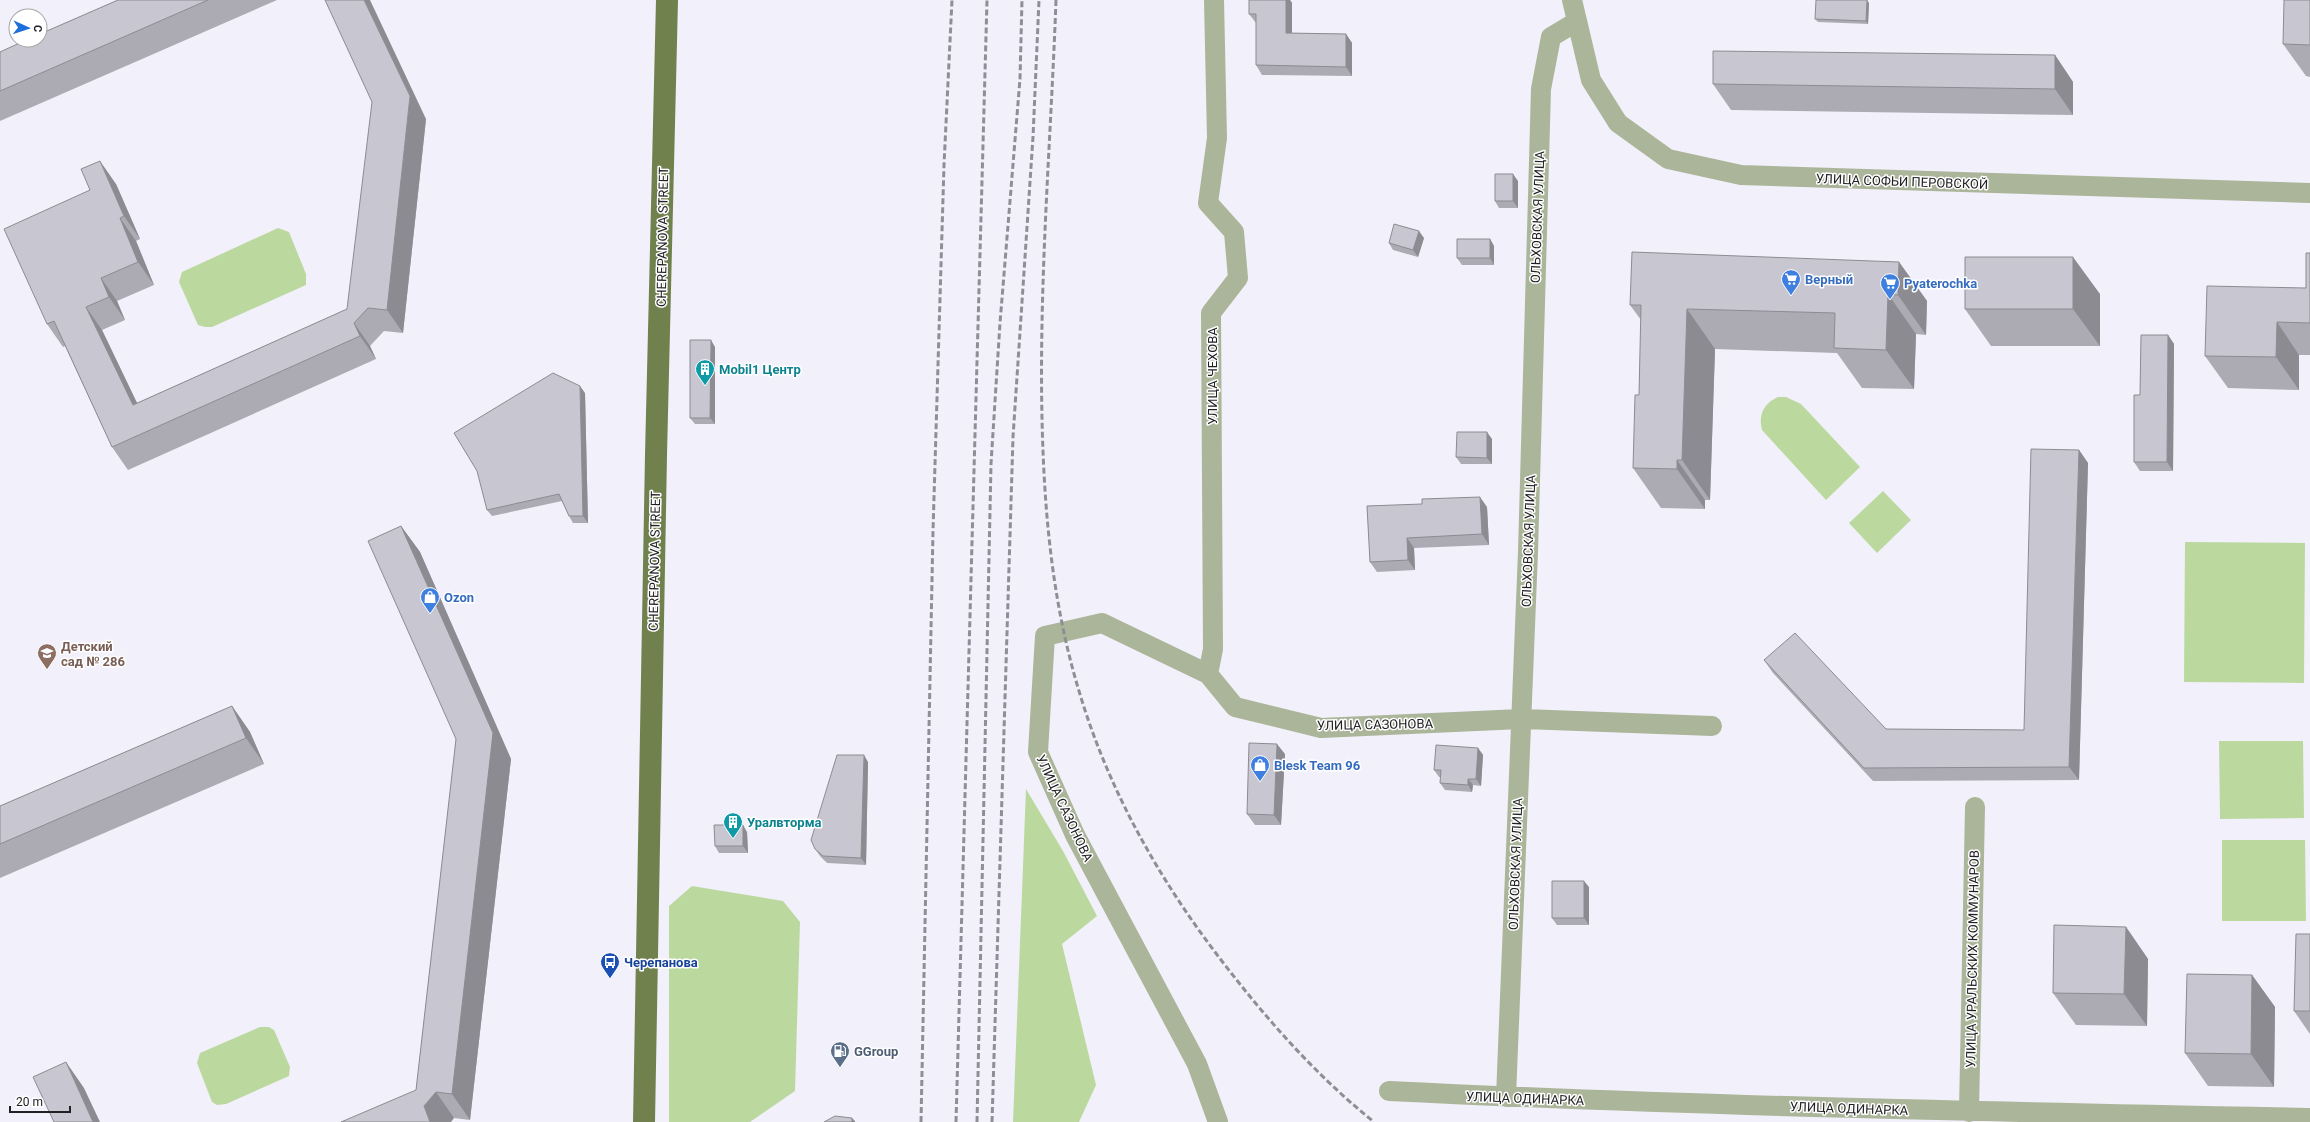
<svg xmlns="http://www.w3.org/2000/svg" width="2310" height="1122" font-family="Roboto,sans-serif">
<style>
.green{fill:#bbd99f}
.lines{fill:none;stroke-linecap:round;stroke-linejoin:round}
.minor{stroke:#abb599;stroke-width:20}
.major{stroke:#70814e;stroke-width:22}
.rail{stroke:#908e95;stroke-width:3;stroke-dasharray:6 3;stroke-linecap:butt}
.wall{fill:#acabb4}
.shaded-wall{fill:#8c8b92}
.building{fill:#c8c7d1;stroke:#8c8b92}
.labels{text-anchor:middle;stroke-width:3;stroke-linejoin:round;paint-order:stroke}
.street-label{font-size:13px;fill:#212024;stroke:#fff}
.shop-label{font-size:13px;font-weight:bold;fill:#366cbe;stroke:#fff;text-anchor:start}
.culture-label{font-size:13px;font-weight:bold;fill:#0d838f;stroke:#fff;text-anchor:start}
.education-label{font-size:13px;font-weight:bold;fill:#785e54;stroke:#fff;text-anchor:start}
.transit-label{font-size:13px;font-weight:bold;fill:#164399;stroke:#fff;text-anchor:start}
.service-label{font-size:13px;font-weight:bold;fill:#4e5e75;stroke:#fff;text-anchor:start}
</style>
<rect width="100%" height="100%" fill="#f2f0fa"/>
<path class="green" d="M 278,228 L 289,232 L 306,274 L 306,285 L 212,327 L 205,327 L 198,325 L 179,282 L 182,272 Z
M 1778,397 L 1786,397 L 1801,404 L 1860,467 L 1826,500 L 1762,430 C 1758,415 1764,403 1778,397 Z
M 1883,491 L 1911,520 L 1877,553 L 1849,523 Z
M 2185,542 L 2305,543 L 2304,683 L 2184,682 Z
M 2219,741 L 2303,741 L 2304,818 L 2220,819 Z
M 1026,789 L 1063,851 L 1097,916 L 1062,944 L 1096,1085 L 1079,1122 L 1013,1122 Z
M 2222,840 L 2305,840 L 2306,921 L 2222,921 Z
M 692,886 L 783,901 L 800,922 L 795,1091 L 750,1122 L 669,1122 L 669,906 Z
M 260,1027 L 269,1027 L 274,1030 L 290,1067 L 289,1076 L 226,1104 L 217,1105 L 212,1102 L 197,1063 L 200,1053 Z"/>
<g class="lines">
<path class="minor" d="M 1572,0 L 1591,80 L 1618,123 L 1668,159 L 1741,175 L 2310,193
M 1208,674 L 1213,649 L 1211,313 L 1238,278 L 1234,232 L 1208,203 L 1217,138 L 1214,0
M 1389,1091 C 1695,1106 2003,1112 2310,1118
M 1506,1097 L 1528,552 L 1541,89 L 1551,37 L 1576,22
M 1969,1112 L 1975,807
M 1218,1122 L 1197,1064 L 1075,835 L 1038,752 L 1045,636 L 1102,623 L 1208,674 L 1235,707 L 1321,728 L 1521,719 L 1712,726"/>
<path class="major" d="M 644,1122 L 656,455 L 667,0"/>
<path class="rail" d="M 1056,0 C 1051,139 1039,278 1042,418 C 1044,511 1052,602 1079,691 C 1107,786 1156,874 1215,952 C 1262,1014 1313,1073 1374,1122
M 921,1122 L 933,531 L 944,165 L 952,0
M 956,1122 L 987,0
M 977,1122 L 991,464 L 1000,323 L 1020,79 L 1022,0
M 992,1122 L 1013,437 L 1033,137 L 1039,0"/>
</g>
<path class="wall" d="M 118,0 L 277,0 L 0,121 L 0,52 Z
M 1249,0 L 1290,0 L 1292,3 L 1292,33 L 1346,34 L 1352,43 L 1352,76 L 1262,75 L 1256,65 L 1256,23 L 1249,14 Z
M 2310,0 L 2310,77 L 2306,76 L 2283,44 Z
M 1869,3 L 1868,24 L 1818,22 L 1815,19 Z
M 2055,55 L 2073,82 L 2073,115 L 1731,110 L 1713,84 Z
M 426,119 L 403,333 L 384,331 L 370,346 L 376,359 L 128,470 L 112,447 L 65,346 L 63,347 L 47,324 L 116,184 L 140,239 L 136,241 L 154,285 L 117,301 L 125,320 L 102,330 L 137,403 L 347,309 Z
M 1518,181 L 1518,208 L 1499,208 L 1495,201 Z
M 1424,238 L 1418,257 L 1393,250 L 1389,243 Z
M 1490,239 L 1494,246 L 1494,265 L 1462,265 L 1457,258 Z
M 2310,253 L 2310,355 L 2299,355 L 2299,390 L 2228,388 L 2205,356 L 2306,288 Z
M 1899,262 L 1927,301 L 1926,335 L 1916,334 L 1914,389 L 1862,388 L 1837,353 L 1715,349 L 1710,500 L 1705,500 L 1705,509 L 1661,508 L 1633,468 L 1639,395 L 1641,320 L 1630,305 Z
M 2100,294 L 2100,346 L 1991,346 L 1965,309 Z
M 2168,335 L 2174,344 L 2173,471 L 2140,471 L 2134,462 Z
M 715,347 L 715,424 L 695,424 L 690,418 Z
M 585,393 L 588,523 L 573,523 L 569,516 L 562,501 L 492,516 L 487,510 Z
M 1492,439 L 1492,464 L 1461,464 L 1456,457 Z
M 2079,450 L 2088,463 L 2079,780 L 1873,781 L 1773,673 L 1764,660 L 1886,729 L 2024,730 Z
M 1367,506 L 1487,507 L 1489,545 L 1414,548 L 1415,570 L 1377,572 L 1370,562 Z
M 401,526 L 420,552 L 511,759 L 470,1120 L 454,1118 L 416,1090 L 456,739 Z
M 232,706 L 250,732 L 264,764 L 0,878 L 0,806 Z
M 1478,748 L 1483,755 L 1481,786 L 1473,785 L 1472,792 L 1445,790 L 1440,783 L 1441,777 L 1439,777 L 1434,770 Z
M 1285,754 L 1281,825 L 1255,825 L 1247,814 Z
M 868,762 L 866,865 L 827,863 L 820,856 L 815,849 Z
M 747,832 L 748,853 L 719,853 L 715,846 Z
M 1589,887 L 1589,925 L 1557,925 L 1552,918 Z
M 2126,927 L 2148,959 L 2147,1026 L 2076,1025 L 2053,993 Z
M 2310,934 L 2310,1034 L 2294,1011 Z
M 2252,975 L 2275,1007 L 2274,1087 L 2208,1086 L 2185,1053 Z"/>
<path class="shaded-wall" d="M 364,0 L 370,0 L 426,119 L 403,333 L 387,310 L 410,96 Z
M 1286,0 L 1290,0 L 1292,3 L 1292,43 L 1286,33 Z
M 1867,0 L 1869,3 L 1868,24 L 1866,21 Z
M 1346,34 L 1352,43 L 1352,76 L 1346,67 Z
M 2055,55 L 2073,82 L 2073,115 L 2055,89 Z
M 100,161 L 116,184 L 140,239 L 124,216 Z
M 1513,174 L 1518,181 L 1518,208 L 1513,201 Z
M 120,218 L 136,241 L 154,285 L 138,262 Z
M 1419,231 L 1424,238 L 1418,257 L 1413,250 Z
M 1490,239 L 1494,246 L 1494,265 L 1490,258 Z
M 2073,257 L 2100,294 L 2100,346 L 2073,309 Z
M 1899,262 L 1927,301 L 1926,335 L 1898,295 Z
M 101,278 L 117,301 L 125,320 L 109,297 Z
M 1888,294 L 1916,334 L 1914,389 L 1886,350 Z
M 86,307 L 102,330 L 149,428 L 133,405 Z
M 1687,309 L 1715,349 L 1710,500 L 1682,460 Z
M 2277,322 L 2299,355 L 2299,390 L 2276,357 Z
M 354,323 L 370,346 L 376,359 L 360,336 Z
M 2168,335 L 2174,344 L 2173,471 L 2167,462 Z
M 711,340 L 715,347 L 715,424 L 710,418 Z
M 580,386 L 585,393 L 588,523 L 583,516 Z
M 1487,432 L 1492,439 L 1492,464 L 1487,458 Z
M 2079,450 L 2088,463 L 2079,780 L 2069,767 Z
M 1677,460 L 1705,500 L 1705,509 L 1677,469 Z
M 1480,497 L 1487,507 L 1489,545 L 1482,534 Z
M 401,526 L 420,552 L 511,759 L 470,1120 L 452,1094 L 493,733 Z
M 1407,538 L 1414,548 L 1415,570 L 1408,560 Z
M 232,706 L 250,732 L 264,764 L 246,738 Z
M 1277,744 L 1285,754 L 1281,825 L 1274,815 Z
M 1478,748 L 1483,755 L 1481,786 L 1476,779 Z
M 864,755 L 868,762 L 866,865 L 861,858 Z
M 1468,779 L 1473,785 L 1472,792 L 1468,785 Z
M 743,825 L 747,832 L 748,853 L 743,846 Z
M 1584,881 L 1589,887 L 1589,925 L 1584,918 Z
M 2126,927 L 2148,959 L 2147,1026 L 2124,994 Z
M 2252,975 L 2275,1007 L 2274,1087 L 2251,1054 Z
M 66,1062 L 84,1088 L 100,1122 L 93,1122 Z
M 436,1092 L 454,1118 L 451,1122 L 430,1122 L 424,1106 Z
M 852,1118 L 855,1121 L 855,1122 L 852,1122 Z"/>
<path class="building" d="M 118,0 L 208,0 L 0,91 L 0,52 L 26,40 L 40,40 L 40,34 Z
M 325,0 L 364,0 L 410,96 L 387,310 L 368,308 L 354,323 L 360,336 L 112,447 L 54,321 L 47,324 L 4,229 L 90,190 L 81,169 L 100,161 L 124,216 L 120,218 L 138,262 L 101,278 L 109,297 L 86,307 L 133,405 L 347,309 L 372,102 Z
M 1249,0 L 1286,0 L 1286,33 L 1346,34 L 1346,67 L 1256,65 L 1256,14 L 1249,14 Z
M 1816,0 L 1867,0 L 1866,21 L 1815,19 Z
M 2284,0 L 2310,0 L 2310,45 L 2283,44 Z
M 1713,51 L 2055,55 L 2055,89 L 1713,84 Z
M 1495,174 L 1513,174 L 1513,201 L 1495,201 Z
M 1394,224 L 1419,231 L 1413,250 L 1389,243 Z
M 1457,239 L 1490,239 L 1490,258 L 1457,258 Z
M 1632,252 L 1899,262 L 1898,295 L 1888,294 L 1886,350 L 1834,348 L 1835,313 L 1687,309 L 1682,460 L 1677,460 L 1677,469 L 1633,468 L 1635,395 L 1639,395 L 1641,305 L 1630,305 Z
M 2306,253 L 2310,253 L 2310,323 L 2277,322 L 2276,357 L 2205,356 L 2207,286 L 2306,288 Z
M 1965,257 L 2073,257 L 2073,309 L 1965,309 Z
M 2141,335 L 2168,335 L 2167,462 L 2134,462 L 2134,395 L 2140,395 Z
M 690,340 L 711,340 L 710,418 L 690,418 Z
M 553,373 L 580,386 L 583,516 L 569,516 L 559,494 L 487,510 L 477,471 L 454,433 Z
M 1457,432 L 1487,432 L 1487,458 L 1456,457 Z
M 2031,449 L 2079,450 L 2069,767 L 1864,768 L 1764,660 L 1795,633 L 1886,729 L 2024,730 Z
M 1480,497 L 1482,534 L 1407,538 L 1408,560 L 1370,562 L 1367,506 L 1422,504 L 1422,499 Z
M 401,526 L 493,733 L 452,1094 L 436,1092 L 424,1106 L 430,1122 L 341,1122 L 416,1090 L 456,739 L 368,541 Z
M 232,706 L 246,738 L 0,844 L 0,806 Z
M 1249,743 L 1277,744 L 1274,815 L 1247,814 Z
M 1436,745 L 1478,748 L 1476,779 L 1468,779 L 1468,785 L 1440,783 L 1441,770 L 1434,770 Z
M 837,755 L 864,755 L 861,858 L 823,856 L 815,849 L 811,840 Z
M 714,825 L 743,825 L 743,846 L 715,846 Z
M 1552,881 L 1584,881 L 1584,918 L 1552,918 Z
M 2054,925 L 2126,927 L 2124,994 L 2053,993 Z
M 2296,934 L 2310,934 L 2310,1011 L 2294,1011 Z
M 2187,974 L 2252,975 L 2251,1054 L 2185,1053 Z
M 66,1062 L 93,1122 L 54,1122 L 33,1077 Z
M 835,1116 L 852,1118 L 852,1122 L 824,1122 Z"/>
<defs>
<symbol id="supermarket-pin" viewBox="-11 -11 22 30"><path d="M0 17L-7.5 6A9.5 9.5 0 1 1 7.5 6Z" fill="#3f7fe0" stroke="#fff"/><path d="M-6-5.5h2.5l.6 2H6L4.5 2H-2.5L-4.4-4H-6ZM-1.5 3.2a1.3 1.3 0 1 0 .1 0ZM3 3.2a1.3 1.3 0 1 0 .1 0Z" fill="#fff"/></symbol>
<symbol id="building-pin" viewBox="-11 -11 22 30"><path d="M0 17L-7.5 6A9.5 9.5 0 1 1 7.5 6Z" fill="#0f9aa8" stroke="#fff"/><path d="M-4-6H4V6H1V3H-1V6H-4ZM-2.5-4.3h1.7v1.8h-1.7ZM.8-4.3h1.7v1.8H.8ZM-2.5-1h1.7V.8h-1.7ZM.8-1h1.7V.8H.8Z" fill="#fff"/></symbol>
<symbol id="shop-pin" viewBox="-11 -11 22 30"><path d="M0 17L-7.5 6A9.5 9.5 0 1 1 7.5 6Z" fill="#3f7fe0" stroke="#fff"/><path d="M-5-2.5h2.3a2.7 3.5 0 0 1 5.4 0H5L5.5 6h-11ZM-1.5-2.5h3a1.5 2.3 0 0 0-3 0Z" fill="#fff"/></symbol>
<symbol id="school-pin" viewBox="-11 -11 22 30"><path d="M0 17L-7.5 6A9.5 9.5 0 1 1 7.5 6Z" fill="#8d6e63" stroke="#fff"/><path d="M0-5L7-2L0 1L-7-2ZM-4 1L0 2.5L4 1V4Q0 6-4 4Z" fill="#fff"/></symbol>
<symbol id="bus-pin" viewBox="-11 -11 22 30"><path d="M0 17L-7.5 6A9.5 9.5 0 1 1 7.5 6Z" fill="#1a4fb4" stroke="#fff"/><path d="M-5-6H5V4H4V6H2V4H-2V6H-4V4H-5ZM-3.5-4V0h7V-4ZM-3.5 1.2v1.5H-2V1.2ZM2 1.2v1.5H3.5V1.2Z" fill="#fff"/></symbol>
<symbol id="fuel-pin" viewBox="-11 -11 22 30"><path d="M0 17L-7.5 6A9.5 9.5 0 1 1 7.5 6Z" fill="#5c6f8a" stroke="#fff"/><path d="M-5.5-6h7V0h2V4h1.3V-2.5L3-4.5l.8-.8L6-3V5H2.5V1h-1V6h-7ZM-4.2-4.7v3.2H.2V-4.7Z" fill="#fff"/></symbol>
</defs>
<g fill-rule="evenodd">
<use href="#supermarket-pin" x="1780" y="268" width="22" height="30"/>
<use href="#supermarket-pin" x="1879" y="272" width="22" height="30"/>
<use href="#building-pin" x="694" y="358" width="22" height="30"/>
<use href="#shop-pin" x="419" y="586" width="22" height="30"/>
<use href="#school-pin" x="36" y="642" width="22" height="30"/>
<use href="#shop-pin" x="1249" y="754" width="22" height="30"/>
<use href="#building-pin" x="722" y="811" width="22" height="30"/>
<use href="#bus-pin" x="599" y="951" width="22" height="30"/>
<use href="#fuel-pin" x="829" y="1040" width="22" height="30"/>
</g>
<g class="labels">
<g class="street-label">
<text transform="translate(1902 181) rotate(2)" y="5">УЛИЦА СОФЬИ ПЕРОВСКОЙ</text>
<text transform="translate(1537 217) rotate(-88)" y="5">ОЛЬХОВСКАЯ УЛИЦА</text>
<text transform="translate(662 237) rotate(-89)" y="5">CHEREPANOVA STREET</text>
<text transform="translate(1212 376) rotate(-90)" y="5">УЛИЦА ЧЕХОВА</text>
<text transform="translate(1528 541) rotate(-88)" y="5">ОЛЬХОВСКАЯ УЛИЦА</text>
<text transform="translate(654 561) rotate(-89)" y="5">CHEREPANOVA STREET</text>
<text transform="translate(1375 724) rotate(-1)" y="5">УЛИЦА САЗОНОВА</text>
<text transform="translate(1065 808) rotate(65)" y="5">УЛИЦА САЗОНОВА</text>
<text transform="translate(1515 864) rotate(-88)" y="5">ОЛЬХОВСКАЯ УЛИЦА</text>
<text transform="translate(1972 959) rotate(-89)" y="5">УЛИЦА УРАЛЬСКИХ КОММУНАРОВ</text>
<text transform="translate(1525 1098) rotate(2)" y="5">УЛИЦА ОДИНАРКА</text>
<text transform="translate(1849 1108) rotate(2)" y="5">УЛИЦА ОДИНАРКА</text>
</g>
<g class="shop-label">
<text x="1805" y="284">Верный</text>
<text x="1904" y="288">Pyaterochka</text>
<text x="444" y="602">Ozon</text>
<text x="1274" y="770">Blesk Team 96</text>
</g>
<g class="culture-label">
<text x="719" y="374">Mobil1 Центр</text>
<text x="747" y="827">Уралвторма</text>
</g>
<g class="education-label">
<text x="61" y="651">Детский<tspan x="61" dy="15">сад № 286</tspan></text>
</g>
<g class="transit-label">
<text x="624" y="967">Черепанова</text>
</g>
<g class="service-label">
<text x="854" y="1056">GGroup</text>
</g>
</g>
<g transform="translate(28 28) rotate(93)"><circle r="19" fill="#ffffff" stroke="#a6a6a7"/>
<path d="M0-3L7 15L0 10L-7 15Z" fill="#1e6fd9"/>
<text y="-6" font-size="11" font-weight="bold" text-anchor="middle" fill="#212024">С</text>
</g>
<path d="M10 1106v6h60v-6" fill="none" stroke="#212024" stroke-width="2"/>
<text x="16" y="1106" font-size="12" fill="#212024" stroke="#ffffff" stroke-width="3" paint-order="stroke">20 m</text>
</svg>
